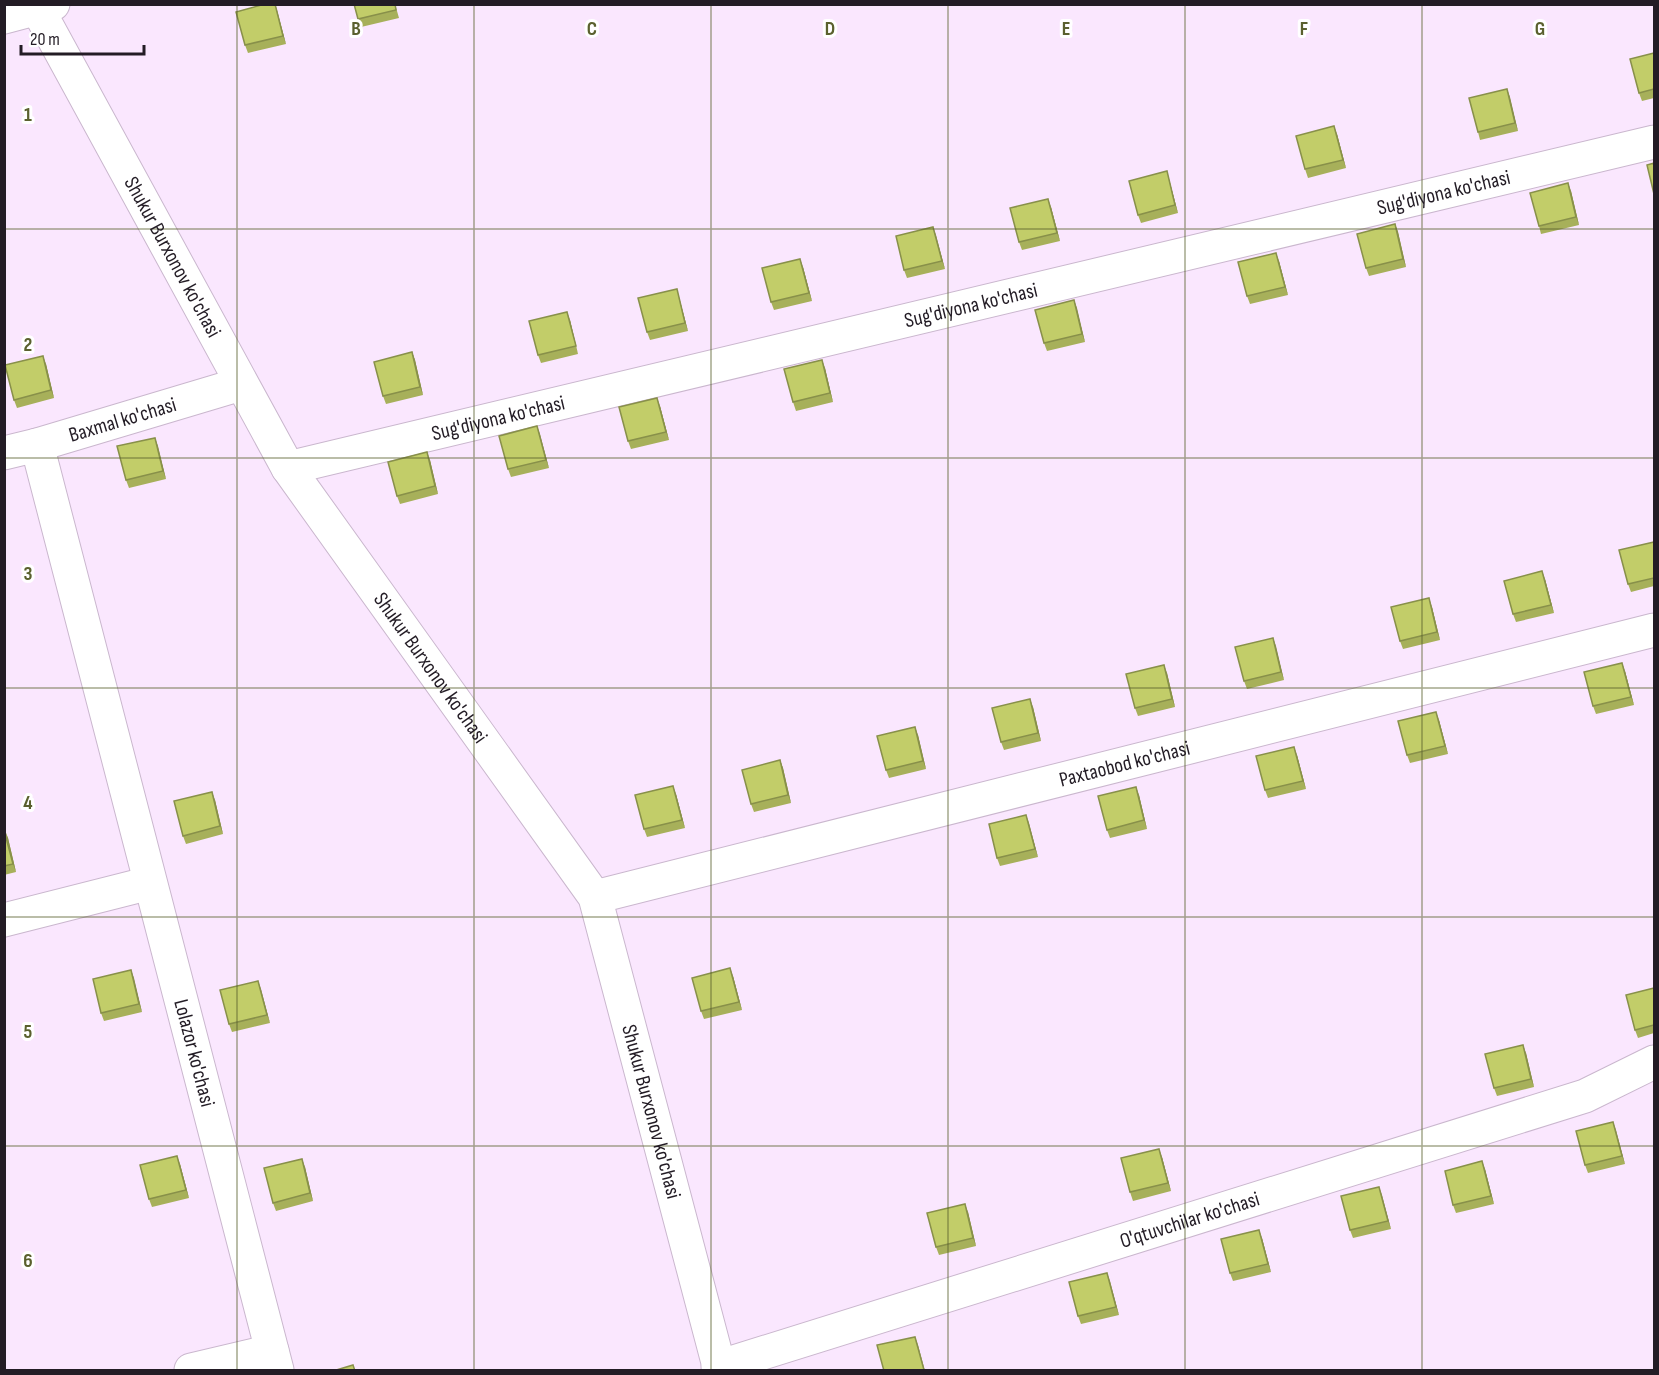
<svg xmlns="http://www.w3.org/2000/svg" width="1659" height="1375" font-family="'Sofia Sans Condensed',sans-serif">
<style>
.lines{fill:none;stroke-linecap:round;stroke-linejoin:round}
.minor-casing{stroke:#cab7ce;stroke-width:35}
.minor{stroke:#fff;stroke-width:33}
.wall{fill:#a7b05a}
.shaded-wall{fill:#88904a}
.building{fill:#c2cd69;stroke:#88904a;stroke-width:1.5}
.grid{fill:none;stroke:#5a602e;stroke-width:1.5;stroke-opacity:0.55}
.labels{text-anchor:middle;stroke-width:6;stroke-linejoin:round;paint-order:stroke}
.street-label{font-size:21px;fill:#231c25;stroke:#fff}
.grid-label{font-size:20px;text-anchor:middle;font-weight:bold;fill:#5a602e;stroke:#fff;stroke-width:6;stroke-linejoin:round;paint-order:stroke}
</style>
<rect width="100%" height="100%" fill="#fae7fe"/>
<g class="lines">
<defs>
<g id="minor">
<path id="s1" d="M 35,4 L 288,468 L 595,897 L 720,1370"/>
<path d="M 4,17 L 53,4"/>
<path id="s2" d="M 37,445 L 277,1370"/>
<path id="s3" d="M 4,453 L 37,445 L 241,384"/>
<path id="s4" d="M 288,468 L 1654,142"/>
<path id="s5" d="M 595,897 L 1654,630"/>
<path d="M 4,920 L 150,883"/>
<path id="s6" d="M 718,1367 L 1585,1096 L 1654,1062"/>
<path d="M 191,1370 L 272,1351"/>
</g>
</defs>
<use href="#minor" class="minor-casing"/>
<use href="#minor" class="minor"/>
</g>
<path class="wall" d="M 275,4 L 286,44 L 248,53 L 245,45 Z
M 395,4 L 399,18 L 361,27 L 358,19 Z
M 1654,53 L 1654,98 L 1642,101 L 1639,93 Z
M 1507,89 L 1518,131 L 1480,140 L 1478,132 Z
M 1337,134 L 1346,168 L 1308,178 L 1305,169 Z
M 1169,179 L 1178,213 L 1141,223 L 1138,215 Z
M 1571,191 L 1579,225 L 1541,234 L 1539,226 Z
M 1051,207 L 1060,241 L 1022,250 L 1019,242 Z
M 1395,224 L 1398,232 L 1406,267 L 1369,276 L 1366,268 Z
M 933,227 L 945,269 L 907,278 L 904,270 Z
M 1279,261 L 1288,295 L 1250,304 L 1247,296 Z
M 803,267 L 812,301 L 774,310 L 771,302 Z
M 679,297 L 688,331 L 650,340 L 647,332 Z
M 1074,300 L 1085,342 L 1047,351 L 1044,343 Z
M 570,320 L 578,354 L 541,363 L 538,355 Z
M 412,352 L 415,360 L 423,395 L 386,404 L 383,396 Z
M 46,364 L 54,398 L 17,408 L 14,400 Z
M 825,368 L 833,402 L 796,411 L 793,402 Z
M 660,406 L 669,440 L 631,449 L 628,441 Z
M 537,426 L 549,468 L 511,477 L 508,469 Z
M 155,438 L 166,479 L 129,488 L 126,480 Z
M 430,460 L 438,494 L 400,504 L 397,496 Z
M 1654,542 L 1654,586 L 1631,592 L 1628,584 Z
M 1545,579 L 1554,613 L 1516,622 L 1513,614 Z
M 1432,607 L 1440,640 L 1403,649 L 1400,641 Z
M 1273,638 L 1284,680 L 1247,689 L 1244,681 Z
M 1625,671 L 1634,705 L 1596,714 L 1593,706 Z
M 1167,673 L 1175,707 L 1138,716 L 1135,708 Z
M 1033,707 L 1041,741 L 1004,750 L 1001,742 Z
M 1439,720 L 1448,754 L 1410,763 L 1407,755 Z
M 918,735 L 926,769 L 889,778 L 886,770 Z
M 1297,755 L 1306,789 L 1268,798 L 1265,790 Z
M 780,760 L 783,768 L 791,803 L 754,812 L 751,804 Z
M 676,794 L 685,828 L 647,837 L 644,829 Z
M 1139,795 L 1147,829 L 1110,838 L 1107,830 Z
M 215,800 L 223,834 L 186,844 L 183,836 Z
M 1026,815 L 1038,857 L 1000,866 L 997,858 Z
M 4,830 L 8,838 L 16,872 L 4,875 Z
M 131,970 L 142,1012 L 104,1021 L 101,1013 Z
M 733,976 L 742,1010 L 704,1019 L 701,1011 Z
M 258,981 L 270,1023 L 232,1032 L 229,1024 Z
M 1654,988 L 1654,1033 L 1638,1038 L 1635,1030 Z
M 1526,1053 L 1534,1087 L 1497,1096 L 1494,1088 Z
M 1613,1122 L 1625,1164 L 1588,1173 L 1585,1165 Z
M 1162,1157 L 1171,1191 L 1133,1201 L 1130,1192 Z
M 180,1164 L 189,1198 L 152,1207 L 149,1199 Z
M 305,1167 L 313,1201 L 276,1211 L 273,1203 Z
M 1485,1169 L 1494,1204 L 1456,1213 L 1453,1205 Z
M 1379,1187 L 1391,1229 L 1353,1238 L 1350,1230 Z
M 968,1212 L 976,1246 L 939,1255 L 936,1247 Z
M 1262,1238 L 1271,1272 L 1233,1281 L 1230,1273 Z
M 1107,1273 L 1119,1315 L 1081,1324 L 1078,1316 Z"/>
<path class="shaded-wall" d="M 275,4 L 277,10 L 286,44 L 283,36 Z
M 1507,89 L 1510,97 L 1518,131 L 1515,123 Z
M 1334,126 L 1337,134 L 1346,168 L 1343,160 Z
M 1167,171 L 1169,179 L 1178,213 L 1175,205 Z
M 1568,183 L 1571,191 L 1579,225 L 1576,217 Z
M 1048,199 L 1051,207 L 1060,241 L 1057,233 Z
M 1395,224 L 1398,232 L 1406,267 L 1403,259 Z
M 933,227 L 936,235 L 945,269 L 942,261 Z
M 1276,253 L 1279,261 L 1288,295 L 1285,287 Z
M 800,259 L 803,267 L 812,301 L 809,293 Z
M 677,289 L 679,297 L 688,331 L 685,323 Z
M 1074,300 L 1077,308 L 1085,342 L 1082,334 Z
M 567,312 L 570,320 L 578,354 L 576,346 Z
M 412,352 L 415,360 L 423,395 L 420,387 Z
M 43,356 L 46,364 L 54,398 L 51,390 Z
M 822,360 L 825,368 L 833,402 L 830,393 Z
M 657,398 L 660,406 L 669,440 L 666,432 Z
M 537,426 L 540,434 L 549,468 L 546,460 Z
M 155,438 L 158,446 L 166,479 L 163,471 Z
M 427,452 L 430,460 L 438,494 L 435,486 Z
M 1542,571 L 1545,579 L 1554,613 L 1551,605 Z
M 1429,598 L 1432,607 L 1440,640 L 1437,632 Z
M 1273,638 L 1276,646 L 1284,680 L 1281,672 Z
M 1622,663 L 1625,671 L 1634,705 L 1631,697 Z
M 1164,665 L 1167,673 L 1175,707 L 1172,699 Z
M 1030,699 L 1033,707 L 1041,741 L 1038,733 Z
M 1436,712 L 1439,720 L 1448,754 L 1445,746 Z
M 915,727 L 918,735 L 926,769 L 923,761 Z
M 1294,747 L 1297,755 L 1306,789 L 1303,781 Z
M 780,760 L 783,768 L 791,803 L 788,795 Z
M 673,786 L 676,794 L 685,828 L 682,820 Z
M 1136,787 L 1139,795 L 1147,829 L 1144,820 Z
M 212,792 L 215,800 L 223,834 L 220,826 Z
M 1026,815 L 1029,823 L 1038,857 L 1035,849 Z
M 5,830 L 8,838 L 16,872 L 13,864 Z
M 730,968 L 733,976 L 742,1010 L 739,1002 Z
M 131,970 L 134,978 L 142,1012 L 139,1004 Z
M 258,981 L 261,989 L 270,1023 L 267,1015 Z
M 1523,1045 L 1526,1053 L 1534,1087 L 1531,1079 Z
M 1613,1122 L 1616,1130 L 1625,1164 L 1622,1156 Z
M 1159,1149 L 1162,1157 L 1171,1191 L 1168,1183 Z
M 177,1156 L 180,1164 L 189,1198 L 186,1190 Z
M 302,1159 L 305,1167 L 313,1201 L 310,1193 Z
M 1482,1161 L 1485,1169 L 1494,1204 L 1491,1196 Z
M 1379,1187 L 1382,1195 L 1391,1229 L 1388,1221 Z
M 965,1204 L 968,1212 L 976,1246 L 973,1238 Z
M 1259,1230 L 1262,1238 L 1271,1272 L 1268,1264 Z
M 1107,1273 L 1110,1281 L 1119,1315 L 1116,1307 Z
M 915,1337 L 918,1345 L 925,1371 L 924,1370 Z"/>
<path class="building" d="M 265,4 L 275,4 L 283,36 L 245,45 L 236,12 Z
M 354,4 L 395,4 L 396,10 L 358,19 Z
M 1654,53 L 1654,89 L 1639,93 L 1630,59 Z
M 1507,89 L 1515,123 L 1478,132 L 1469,98 Z
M 1334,126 L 1343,160 L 1305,169 L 1296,136 Z
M 1654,163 L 1654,194 L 1647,165 Z
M 1167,171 L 1175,205 L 1138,215 L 1129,181 Z
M 1568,183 L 1576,217 L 1539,226 L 1530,193 Z
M 1048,199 L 1057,233 L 1019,242 L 1010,208 Z
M 1395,224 L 1403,259 L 1366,268 L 1357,234 Z
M 933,227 L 942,261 L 904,270 L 896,236 Z
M 1276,253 L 1285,287 L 1247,296 L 1238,262 Z
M 800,259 L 809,293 L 771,302 L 762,268 Z
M 677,289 L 685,323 L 647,332 L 638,298 Z
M 1074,300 L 1082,334 L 1044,343 L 1035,310 Z
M 567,312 L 576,346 L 538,355 L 529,321 Z
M 412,352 L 420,387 L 383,396 L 374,362 Z
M 43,356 L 51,390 L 14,400 L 5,365 Z
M 822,360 L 830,393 L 793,402 L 784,369 Z
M 657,398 L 666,432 L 628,441 L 619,407 Z
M 537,426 L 546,460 L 508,469 L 499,436 Z
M 155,438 L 163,471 L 126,480 L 117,446 Z
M 427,452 L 435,486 L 397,496 L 388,462 Z
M 1654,542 L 1654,578 L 1628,584 L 1619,550 Z
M 1542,571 L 1551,605 L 1513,614 L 1504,581 Z
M 1429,598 L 1437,632 L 1400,641 L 1391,607 Z
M 1273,638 L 1281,672 L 1244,681 L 1235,647 Z
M 1622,663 L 1631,697 L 1593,706 L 1584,672 Z
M 1164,665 L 1172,699 L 1135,708 L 1126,674 Z
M 1030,699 L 1038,733 L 1001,742 L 992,708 Z
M 1436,712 L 1445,746 L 1407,755 L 1398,721 Z
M 915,727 L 923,761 L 886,770 L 877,736 Z
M 1294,747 L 1303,781 L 1265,790 L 1256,756 Z
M 780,760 L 788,795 L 751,804 L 742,770 Z
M 673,786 L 682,820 L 644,829 L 635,795 Z
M 1136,787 L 1144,820 L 1107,830 L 1098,796 Z
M 212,792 L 220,826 L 183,836 L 174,801 Z
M 1026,815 L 1035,849 L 997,858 L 989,824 Z
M 4,830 L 13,864 L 4,866 Z
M 730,968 L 739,1002 L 701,1011 L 692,978 Z
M 131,970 L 139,1004 L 101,1013 L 93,979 Z
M 258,981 L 267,1015 L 229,1024 L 220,990 Z
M 1654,988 L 1654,1025 L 1635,1030 L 1626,995 Z
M 1523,1045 L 1531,1079 L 1494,1088 L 1485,1054 Z
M 1613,1122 L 1622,1156 L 1585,1165 L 1576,1131 Z
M 1159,1149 L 1168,1183 L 1130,1192 L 1121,1158 Z
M 177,1156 L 186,1190 L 149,1199 L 140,1165 Z
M 302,1159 L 310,1193 L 273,1203 L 264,1168 Z
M 1482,1161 L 1491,1196 L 1453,1205 L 1445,1171 Z
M 1379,1187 L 1388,1221 L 1350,1230 L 1341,1196 Z
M 965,1204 L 973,1238 L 936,1247 L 927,1213 Z
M 1259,1230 L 1268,1264 L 1230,1273 L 1221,1239 Z
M 1107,1273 L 1116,1307 L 1078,1316 L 1069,1282 Z
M 915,1337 L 924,1370 L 884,1371 L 877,1345 Z
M 353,1365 L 355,1371 L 333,1371 Z"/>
<path class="grid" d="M 237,4 L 237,1370M 474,4 L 474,1370M 711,4 L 711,1370M 948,4 L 948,1370M 1185,4 L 1185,1370M 1422,4 L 1422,1370M 4,229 L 1654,229M 4,458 L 1654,458M 4,688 L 1654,688M 4,917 L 1654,917M 4,1146 L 1654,1146"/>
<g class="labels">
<g class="street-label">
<text dy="7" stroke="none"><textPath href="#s4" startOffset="1188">Sug'diyona ko'chasi</textPath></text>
<text dy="7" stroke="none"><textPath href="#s1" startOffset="288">Shukur Burxonov ko'chasi</textPath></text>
<text dy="7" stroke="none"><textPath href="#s4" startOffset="702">Sug'diyona ko'chasi</textPath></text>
<text dy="7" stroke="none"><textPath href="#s4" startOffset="216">Sug'diyona ko'chasi</textPath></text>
<text dy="7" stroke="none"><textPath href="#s3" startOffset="123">Baxmal ko'chasi</textPath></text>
<text dy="7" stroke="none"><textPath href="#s1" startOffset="774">Shukur Burxonov ko'chasi</textPath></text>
<text dy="7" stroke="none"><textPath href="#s5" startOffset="546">Paxtaobod ko'chasi</textPath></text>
<text dy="7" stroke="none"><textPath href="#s2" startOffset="628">Lolazor ko'chasi</textPath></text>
<text dy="7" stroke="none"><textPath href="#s1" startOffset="1278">Shukur Burxonov ko'chasi</textPath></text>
<text dy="7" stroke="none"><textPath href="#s6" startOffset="494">O'qtuvchilar ko'chasi</textPath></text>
</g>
</g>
<g class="grid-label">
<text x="356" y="35">B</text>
<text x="592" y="35">C</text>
<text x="830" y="35">D</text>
<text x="1066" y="35">E</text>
<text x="1304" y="35">F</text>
<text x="1540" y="35">G</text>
<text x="28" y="121">1</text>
<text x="28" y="351">2</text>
<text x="28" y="580">3</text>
<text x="28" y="809">4</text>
<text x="28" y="1038">5</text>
<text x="28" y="1267">6</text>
</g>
<rect width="1659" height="1375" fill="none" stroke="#231c25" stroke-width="12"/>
<path d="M21 45v9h123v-9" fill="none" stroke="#231c25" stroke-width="3"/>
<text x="30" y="45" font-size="18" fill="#231c25" stroke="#ffffff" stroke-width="4.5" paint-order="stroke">20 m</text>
</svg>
